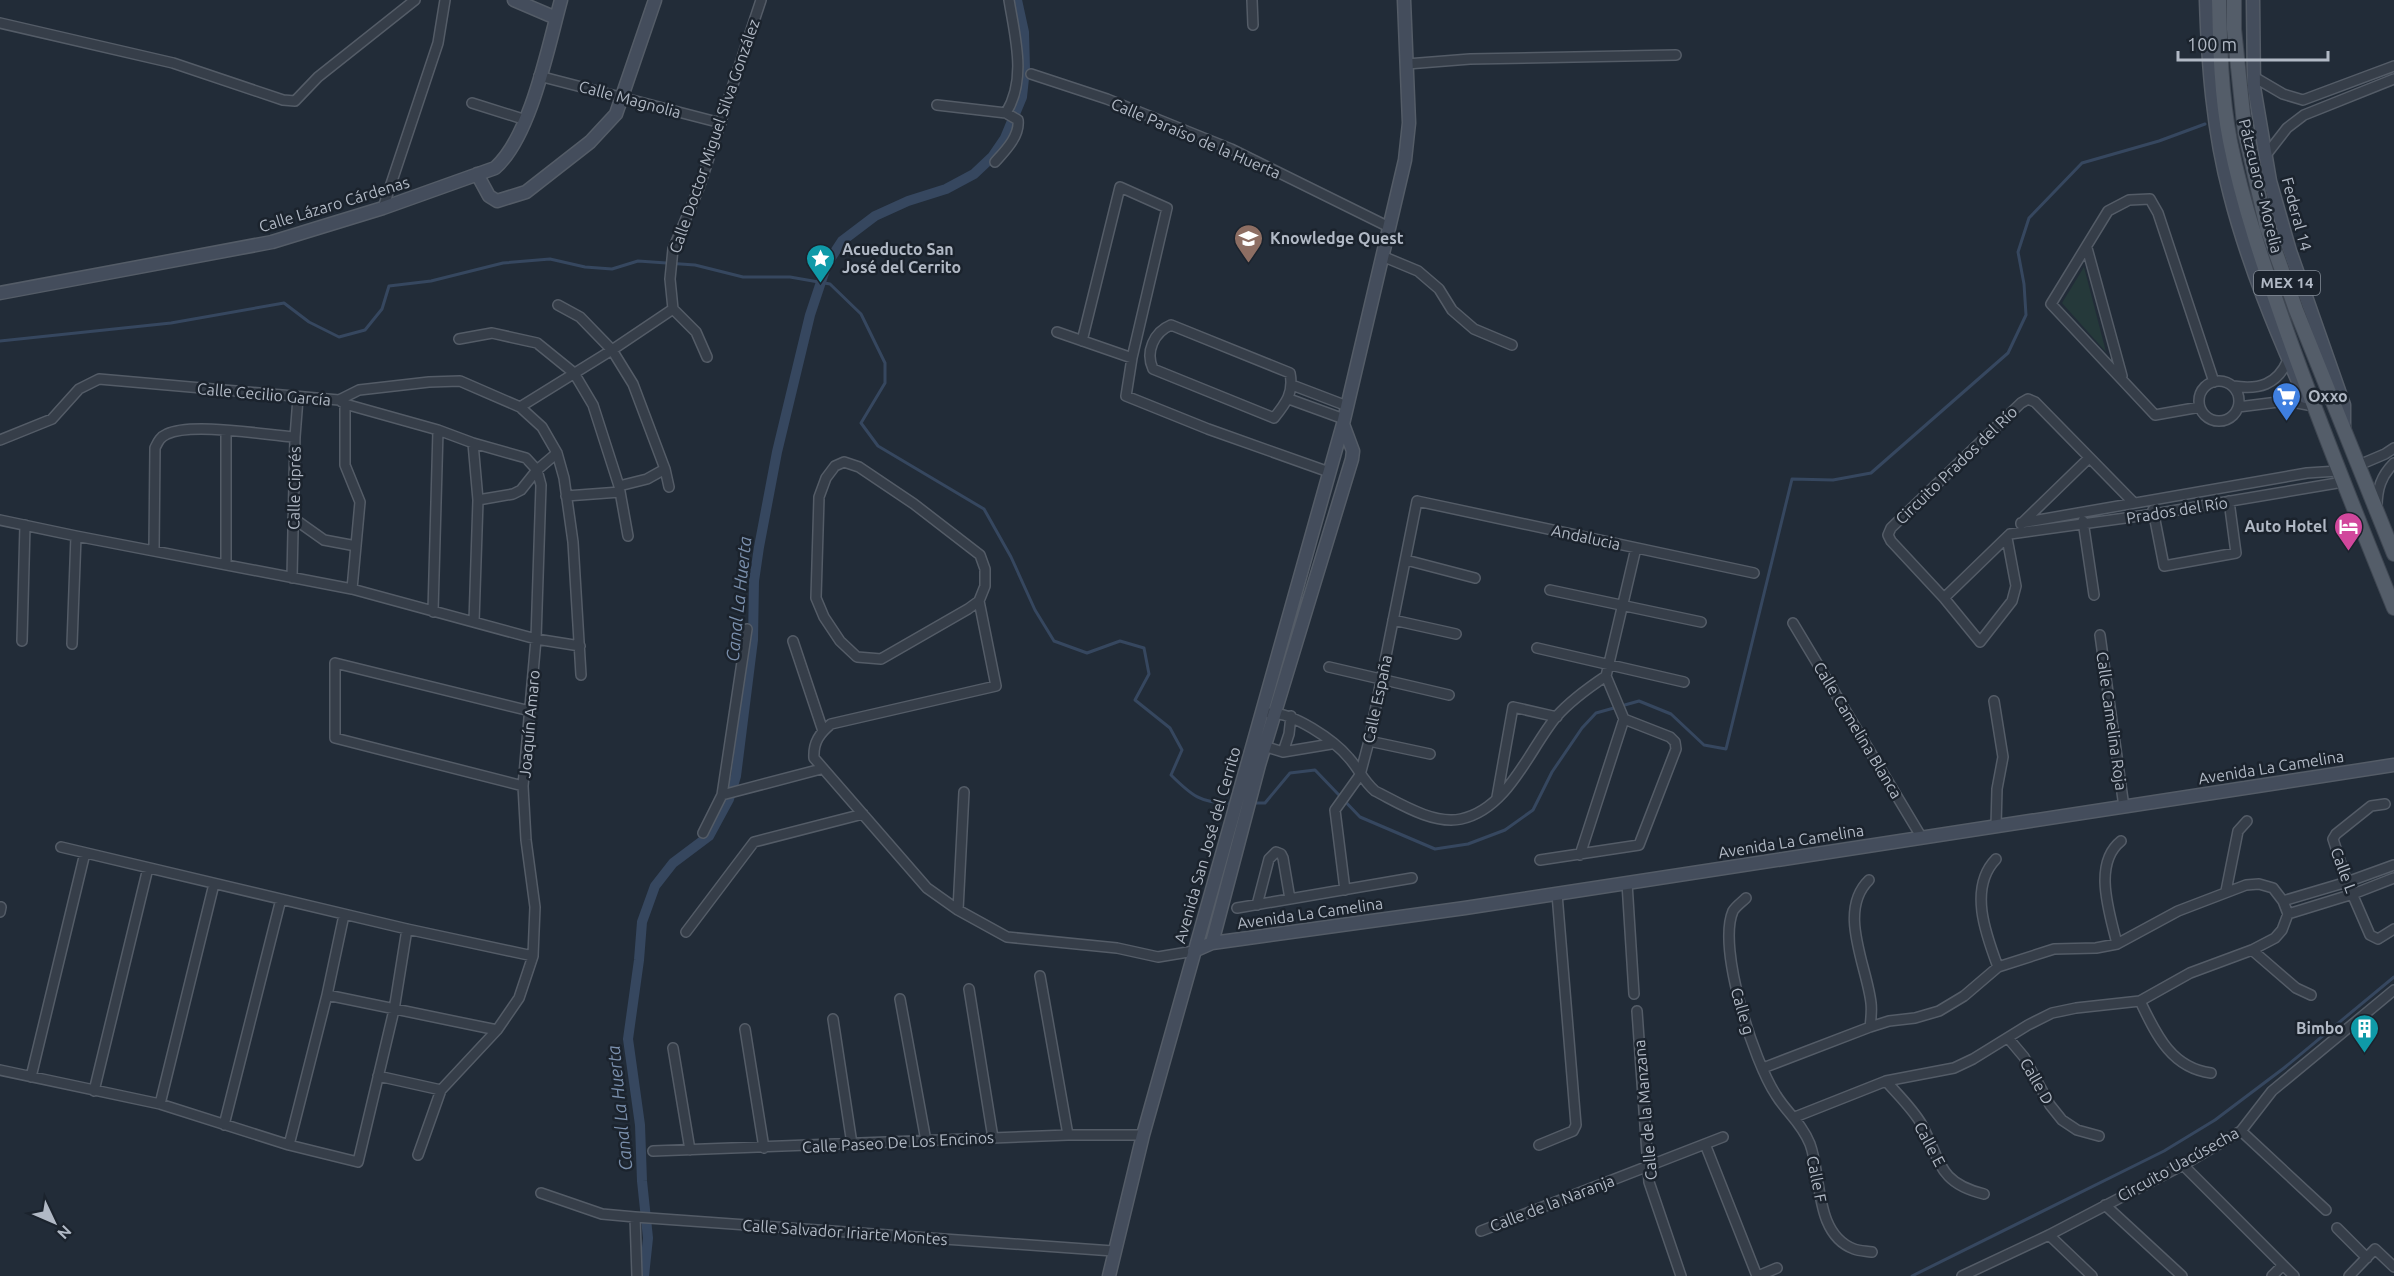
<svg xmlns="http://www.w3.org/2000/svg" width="2394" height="1276" font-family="Ubuntu,sans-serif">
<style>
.green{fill:#25393a}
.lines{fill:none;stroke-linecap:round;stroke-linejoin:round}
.stream{stroke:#36475f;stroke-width:3}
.canal{stroke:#36475f;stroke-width:10}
.street-casing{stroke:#545c67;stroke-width:12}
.secondary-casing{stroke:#545c67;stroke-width:15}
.primary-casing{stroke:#3f4752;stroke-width:16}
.street{stroke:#363e49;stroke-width:9}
.secondary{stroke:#444d5c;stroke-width:12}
.primary{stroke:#545d69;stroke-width:14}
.labels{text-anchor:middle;stroke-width:5;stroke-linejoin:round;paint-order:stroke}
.shield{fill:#1b232d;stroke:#848c97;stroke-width:1.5}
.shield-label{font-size:15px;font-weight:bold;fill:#b1b9c5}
.street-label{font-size:16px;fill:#b1b9c5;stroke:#1b232d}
.poi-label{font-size:16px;font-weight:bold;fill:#b1b9c5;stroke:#1b232d;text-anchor:start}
.water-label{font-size:18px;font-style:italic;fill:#7a8fac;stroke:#1b232d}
</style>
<rect width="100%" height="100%" fill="#222c38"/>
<path class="green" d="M 2084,267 L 2106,352 L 2062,303 Z"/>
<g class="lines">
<path class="stream" d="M 0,341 L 171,323 L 284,303 L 309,322 L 339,337 L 365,330 L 382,309 L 389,286 L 431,281 L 503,263 L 550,259 L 585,267 L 612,269 L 638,261 L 695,265 L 743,277 L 790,277 L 830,284 L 861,314 L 885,363 L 885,383 L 861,423 L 878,446 L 984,509 L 1011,557 L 1035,610 L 1054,641 L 1087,653 L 1120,641 L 1144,648 L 1149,674 L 1135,700 L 1170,728 L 1182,750 L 1171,775 C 1191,795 1201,804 1232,803
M 1253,803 L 1265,803 L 1290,773 L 1315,770 L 1360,817 L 1435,849 L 1468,844 L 1505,830 L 1533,810 L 1552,772 L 1582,728 L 1596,713 L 1639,701 L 1671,714 L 1704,745 L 1726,749 L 1792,479 L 1833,480 L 1871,473 L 2008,353 L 2026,315 L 2024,284 L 2018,252 L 2029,218 L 2082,163 L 2159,141 L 2205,124
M 1912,1276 L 2164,1151 L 2215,1120 L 2284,1068 L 2394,977"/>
<path class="canal" d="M 644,1276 L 648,1238 L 642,1181 L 640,1125 L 628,1039 L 639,960 L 642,922 L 655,886 L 673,863 L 709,836 L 729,799 L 736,776 L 753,640 L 754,581 L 759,547 L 777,452 L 810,315 L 827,264 L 842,241 L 875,216 L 908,201 L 946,189 L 974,174 L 992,157 L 1005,138 L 1022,97 L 1025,69 L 1024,32 L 1017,0"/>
<defs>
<path id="street" d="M 1252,0 L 1253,25
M 0,23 L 173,63 L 283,100 L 295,101 L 318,77 L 415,0
M 1407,64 L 1470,59 L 1676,55
M 1031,74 L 1107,99 L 1231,149 L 1389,227
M 539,76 L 721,123
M 2254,77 L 2283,94 L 2303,100 L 2394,66
M 472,103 L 526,120
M 937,105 L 1006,113 L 1018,120 C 1020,136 1005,151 995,162
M 1006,113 C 1027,79 1015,37 1009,0
M 2266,155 L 2287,128 L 2304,115 L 2394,79
M 383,208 L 438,43 L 445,0
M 2087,248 L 2122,376
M 1382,256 L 1418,271 L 1439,289 L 1452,310 L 1474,329 L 1512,345
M 558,305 L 580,317 L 612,350 L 633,384 L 665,469 L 669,487
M 673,309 L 670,279 L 673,249 L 699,188 L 761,0
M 673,309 L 696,332 L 707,357
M 1171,325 L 1290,373 C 1294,393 1286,403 1274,418 L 1153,369 C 1145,352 1154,332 1171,325 Z
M 1057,332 L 1132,358
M 459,339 L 492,333 L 537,343 L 574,373 L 593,405 L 619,486 L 628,536
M 1082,341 L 1120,187 L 1167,208 L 1132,358 L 1126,396 L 1208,429 L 1329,472
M2199 401a20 20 0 1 1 40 0a20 20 0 1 1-40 0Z
M 1292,385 L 1347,406
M 2233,386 C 2259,390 2277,385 2288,360
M 1289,399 L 1344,419
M 339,400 L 345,404 L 438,430 L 473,443 L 526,458 L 537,470 L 541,485 L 536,639 L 523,786 L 526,840 L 535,907 L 533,956 L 519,998 L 497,1030 L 441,1090 L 418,1155
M 345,404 L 345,465 L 360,502 L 352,589
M 520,407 L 612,350 L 673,309
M 2200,407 L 2155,415 L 2051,304 L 2108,211 L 2129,200 L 2150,199 L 2158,213 L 2214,382
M 2238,407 L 2286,401 L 2308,405
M 0,440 L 52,419 L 79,389 L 99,379 L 339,400 L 359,390 L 429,382 L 460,381 L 520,407 L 542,427 L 557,453 L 564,478 L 573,542 L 581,675
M 473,443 L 478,500 L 474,622
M 844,462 L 859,467 L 914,504 L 980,555 L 985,569 L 985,586 L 979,601 L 968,609 L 881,659 L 857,657 L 840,641 L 824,617 L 816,598 L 819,497 L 826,478 L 835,466 Z
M 2359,465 L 2385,454 L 2394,448
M 619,486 L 647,479 L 665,469
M 566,496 L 620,492
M 478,500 L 513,494 L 521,490 L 537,470 L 557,453
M 2377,507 C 2377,489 2381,476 2394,463
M 2153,510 L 2164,566 L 2236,553 L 2229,501
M 293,518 L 324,540 L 356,546
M 0,520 L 76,536 L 352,589 L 536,639 L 580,646
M 2083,521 L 2094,595
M 2021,523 L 2307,473 L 2338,471
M 2021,524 L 2089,458
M 2010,534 L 2154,514 L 2343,482
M 2007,538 L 2016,586 L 2012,601 L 1980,642 L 1944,598 L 1891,541 L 1888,535 L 1891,528 L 2021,403 L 2028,399 L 2035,402 L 2134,503
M 154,550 L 155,448 C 158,442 160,437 167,434 C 192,422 265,435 295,437
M 1406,560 L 1475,578
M 226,564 L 226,432
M 292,578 L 295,437 L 298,398
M 1550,590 L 1701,622
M 1944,598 L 2009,535
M 979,601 L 996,686 L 831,724 C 820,733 813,742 814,758 L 927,888 L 958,910 L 1007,937 L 1117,948 L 1158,957 L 1194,951
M 433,612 L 438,430
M 1393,620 L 1456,634
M 1793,623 L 1922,838
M 2100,635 L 2124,807
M 22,641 L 25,525
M 793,641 L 823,731
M 72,644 L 76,536
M 1537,648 L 1684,682
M 1329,667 L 1449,695
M 1994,701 L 2003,757 L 1997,789 L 1996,826
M 1269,713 C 1293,712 1334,740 1349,758 C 1359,769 1363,781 1375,791 C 1399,803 1433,825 1461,819 C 1508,809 1529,750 1556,717 C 1570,701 1588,688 1606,676
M 1624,719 L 1606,676 L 1636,548
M 1369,741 L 1430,754
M 1260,745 L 1283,752 L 1331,744
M 1283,752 L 1289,734 L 1291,716
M 523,786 L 335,738 L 335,663 L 530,711
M 722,795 L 821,769
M 1497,797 L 1513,707 L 1557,717
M 2385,804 L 2371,806 L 2336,834 L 2333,839 L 2347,882 L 2370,935 L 2378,939 L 2394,929
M 703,833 L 722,795 L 747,629
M 61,847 L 407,929 L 533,956
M 1580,855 L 1624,719
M 1996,859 C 1968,888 1986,935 1998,967
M 1540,860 L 1639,845 L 1676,749 L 1675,742 L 1670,737 L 1624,719
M 1869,880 C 1837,911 1867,966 1871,1003 C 1872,1011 1871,1019 1870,1027
M 1627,883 L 1634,994
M 1345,890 L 1335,810 L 1360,775 L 1369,741 L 1417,501 L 1754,573
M 2226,891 L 2238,831 L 2247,821
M 1746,898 C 1742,902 1736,906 1733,911 C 1717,948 1754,1062 1776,1095 C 1787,1113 1801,1122 1810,1144 C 1822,1176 1814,1234 1854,1249 C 1859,1251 1866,1251 1872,1252
M 2283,901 L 2347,882 L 2394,865
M 1257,905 L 1269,859 L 1276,852 L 1281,854 L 1283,858 L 1290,899
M 1237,908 L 1412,878
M 958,910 L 964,792
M 0,912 L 1,907
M 2288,914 L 2353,894 L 2394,878
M 686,932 L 754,842 L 863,814
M 2117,944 C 2110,914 2092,864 2121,841
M 2252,950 L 2296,988 L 2311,995
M 1040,976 L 1068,1135
M 969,989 L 993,1138
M 327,995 L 497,1030
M 900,999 L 926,1141
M 2140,1001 C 2156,1034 2171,1068 2211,1073
M 1637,1011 L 1649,1182 L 1681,1276
M 833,1019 L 852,1144
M 745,1029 L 764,1148
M 2008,1038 L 2024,1057 L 2050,1105 L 2062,1120 L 2077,1130 L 2099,1136
M 673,1048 L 690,1150
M 1763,1068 L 1870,1027 L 1889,1021 L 1915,1018 L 1939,1011 L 1964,996 L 1998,967 L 2054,949 L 2096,948 L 2117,944 L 2178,911 L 2246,885 L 2259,884 L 2273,888 L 2283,901 L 2288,914 L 2282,930 L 2275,938 L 2252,950 L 2190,973 L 2140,1001 L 2076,1008 L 2052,1013 L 2028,1025 L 1973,1059 L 1954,1068 L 1886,1081 L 1795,1117
M 0,1070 L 160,1104 L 289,1145 L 358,1162 L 394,1010 L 407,929
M 378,1076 L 441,1090
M 31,1077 L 85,853
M 1886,1081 C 1898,1095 1913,1109 1922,1125 C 1941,1161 1938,1183 1984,1194
M 94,1091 L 148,868
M 160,1104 L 214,884
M 224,1125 L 281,899
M 2241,1131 L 2326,1210
M 1705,1144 L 1757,1276
M 289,1145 L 327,995 L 344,915
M 1539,1145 L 1573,1131 L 1576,1125 L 1557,894
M 653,1151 L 1068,1135 L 1143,1135
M 2183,1165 L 2294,1276
M 541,1193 L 602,1214 L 635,1217 L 1113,1251
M 2105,1205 L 2182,1276
M 635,1217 L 637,1276
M 2337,1228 L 2367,1258
M 1481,1231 L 1723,1137
M 2049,1235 L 2092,1276
M 1758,1276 L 1777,1268
M 1962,1276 L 2049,1235 L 2183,1165 L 2241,1131 L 2272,1091 L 2394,990
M 2272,1276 L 2283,1265
M 2349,1276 L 2375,1249 L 2394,1267"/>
<path id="secondary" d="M 514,0 L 556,18
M 2206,0 C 2208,65 2213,132 2230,195 C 2248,265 2276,332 2305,397
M 2253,0 L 2254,87 L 2270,181 L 2290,251 L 2344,405 L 2344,428
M 477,174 L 489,196 L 497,201 L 526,192 L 590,142 L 616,114 L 655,0
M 0,293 L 272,242 L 383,208 L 495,168 C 531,136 548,47 561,0
M 1212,943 L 1259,765 L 1352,459 L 1353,451 L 1343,424
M 1194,951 L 1212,943 L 1465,908 L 2394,765
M 1109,1276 L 1143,1135 L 1343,424 L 1405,160 L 1409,123 L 1404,0"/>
<path id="primary" d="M 2219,0 C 2220,47 2221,95 2230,141 C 2243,206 2265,269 2287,332 C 2320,425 2357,517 2394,608
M 2234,0 L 2234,29 L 2245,133 L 2267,228 L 2296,310 L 2394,554"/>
</defs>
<use href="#street" class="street-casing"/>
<use href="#secondary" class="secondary-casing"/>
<use href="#primary" class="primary-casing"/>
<use href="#street" class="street"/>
<use href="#secondary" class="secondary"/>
<use href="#primary" class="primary"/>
</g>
<defs>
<symbol id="school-pin" viewBox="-11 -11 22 30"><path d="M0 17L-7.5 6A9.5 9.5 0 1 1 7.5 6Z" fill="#8d6e63" stroke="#1b232d"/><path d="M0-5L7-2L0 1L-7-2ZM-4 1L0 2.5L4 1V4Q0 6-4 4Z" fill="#fff"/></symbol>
<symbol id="sight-pin" viewBox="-11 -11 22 30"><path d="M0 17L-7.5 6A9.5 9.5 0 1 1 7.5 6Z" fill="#0f9aa8" stroke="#1b232d"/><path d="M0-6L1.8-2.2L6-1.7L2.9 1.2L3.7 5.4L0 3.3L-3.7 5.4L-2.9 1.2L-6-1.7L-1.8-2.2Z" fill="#fff"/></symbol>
<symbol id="supermarket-pin" viewBox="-11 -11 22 30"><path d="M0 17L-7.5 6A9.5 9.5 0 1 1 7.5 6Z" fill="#3f7fe0" stroke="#1b232d"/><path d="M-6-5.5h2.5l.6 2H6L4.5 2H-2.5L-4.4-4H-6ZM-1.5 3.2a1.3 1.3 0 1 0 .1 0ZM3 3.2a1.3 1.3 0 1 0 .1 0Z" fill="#fff"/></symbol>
<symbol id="hotel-pin" viewBox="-11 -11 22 30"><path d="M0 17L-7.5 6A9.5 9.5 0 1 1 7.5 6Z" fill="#d1479c" stroke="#1b232d"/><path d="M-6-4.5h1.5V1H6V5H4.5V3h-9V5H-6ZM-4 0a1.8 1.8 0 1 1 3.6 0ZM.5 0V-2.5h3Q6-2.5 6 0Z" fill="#fff"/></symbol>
<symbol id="building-pin" viewBox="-11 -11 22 30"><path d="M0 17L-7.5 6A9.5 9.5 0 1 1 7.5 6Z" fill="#0f9aa8" stroke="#1b232d"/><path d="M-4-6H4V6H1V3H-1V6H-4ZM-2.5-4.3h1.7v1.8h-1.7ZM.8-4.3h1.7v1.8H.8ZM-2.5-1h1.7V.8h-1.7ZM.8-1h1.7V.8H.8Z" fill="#fff"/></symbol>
</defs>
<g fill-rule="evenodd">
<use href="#school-pin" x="1232" y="222" width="33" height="45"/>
<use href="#sight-pin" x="804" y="242" width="33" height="45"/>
<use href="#supermarket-pin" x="2270" y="380" width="33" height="45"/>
<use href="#hotel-pin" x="2332" y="510" width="33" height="45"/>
<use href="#building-pin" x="2348" y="1012" width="33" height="45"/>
</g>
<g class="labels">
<rect class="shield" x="2254" y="271" width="66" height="24" rx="4.5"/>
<g class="shield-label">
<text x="2287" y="288">MEX 14</text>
</g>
<g class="street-label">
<text transform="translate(630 99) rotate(15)" y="6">Calle Magnolia</text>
<text transform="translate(714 136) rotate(-71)" y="6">Calle Doctor Miguel Silva González</text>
<text transform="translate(1196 138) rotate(23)" y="6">Calle Paraíso de la Huerta</text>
<text transform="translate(2261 186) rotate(76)" y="6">Pátzcuaro - Morelia</text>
<text transform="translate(334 204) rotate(-17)" y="6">Calle Lázaro Cárdenas</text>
<text transform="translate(2297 214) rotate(75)" y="6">Federal 14</text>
<text transform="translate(264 394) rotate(5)" y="6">Calle Cecilio García</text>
<text transform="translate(1956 465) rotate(-44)" y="6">Circuito Prados del Río</text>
<text transform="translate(294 488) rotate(-89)" y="6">Calle Ciprés</text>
<text transform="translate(2177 510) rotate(-9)" y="6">Prados del Río</text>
<text transform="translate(1586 537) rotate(12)" y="6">Andalucia</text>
<text transform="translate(1377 699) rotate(-78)" y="6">Calle España</text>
<text transform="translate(2112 721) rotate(82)" y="6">Calle Camelina Roja</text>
<text transform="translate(529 724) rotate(-85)" y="6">Joaquín Amaro</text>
<text transform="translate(1858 730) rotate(59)" y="6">Calle Camelina Blanca</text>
<text transform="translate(2271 767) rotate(-9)" y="6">Avenida La Camelina</text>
<text transform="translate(1791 841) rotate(-9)" y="6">Avenida La Camelina</text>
<text transform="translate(1207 845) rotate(-74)" y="6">Avenida San José del Cerrito</text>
<text transform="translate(2344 870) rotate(70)" y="6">Calle L</text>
<text transform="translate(1310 913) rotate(-8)" y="6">Avenida La Camelina</text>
<text transform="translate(1743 1011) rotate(74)" y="6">Calle g</text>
<text transform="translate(2037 1081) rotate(60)" y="6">Calle D</text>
<text transform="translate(1645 1110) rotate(-95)" y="6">Calle de la Manzana</text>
<text transform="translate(898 1142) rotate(-3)" y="6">Calle Paseo De Los Encinos</text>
<text transform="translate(1930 1144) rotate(62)" y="6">Calle E</text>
<text transform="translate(2178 1164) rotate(-29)" y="6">Circuito Uacúsecha</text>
<text transform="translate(1817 1179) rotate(79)" y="6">Calle F</text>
<text transform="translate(1552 1203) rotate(-21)" y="6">Calle de la Naranja</text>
<text transform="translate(845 1232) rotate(4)" y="6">Calle Salvador Iriarte Montes</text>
</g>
<g class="poi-label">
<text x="1270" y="244">Knowledge Quest</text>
<text x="842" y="255">Acueducto San<tspan x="842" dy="18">José del Cerrito</tspan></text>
<text x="2308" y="402">Oxxo</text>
<text x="2327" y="532" text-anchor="end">Auto Hotel</text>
<text x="2344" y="1034" text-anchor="end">Bimbo</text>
</g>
<g class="water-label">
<text transform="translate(739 599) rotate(-84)" y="6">Canal La Huerta</text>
<text transform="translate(620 1108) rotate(-96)" y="6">Canal La Huerta</text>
</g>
</g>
<g transform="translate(54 1222) rotate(134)" stroke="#1b232d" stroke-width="4.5" paint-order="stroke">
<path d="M0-4.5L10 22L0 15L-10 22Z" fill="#b1b9c5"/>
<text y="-9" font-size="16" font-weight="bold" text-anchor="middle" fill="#b1b9c5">N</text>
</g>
<path d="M2178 51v9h150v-9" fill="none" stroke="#b1b9c5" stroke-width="3"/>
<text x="2187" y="51" font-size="18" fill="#b1b9c5" stroke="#1b232d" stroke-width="4.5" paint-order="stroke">100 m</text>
</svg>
